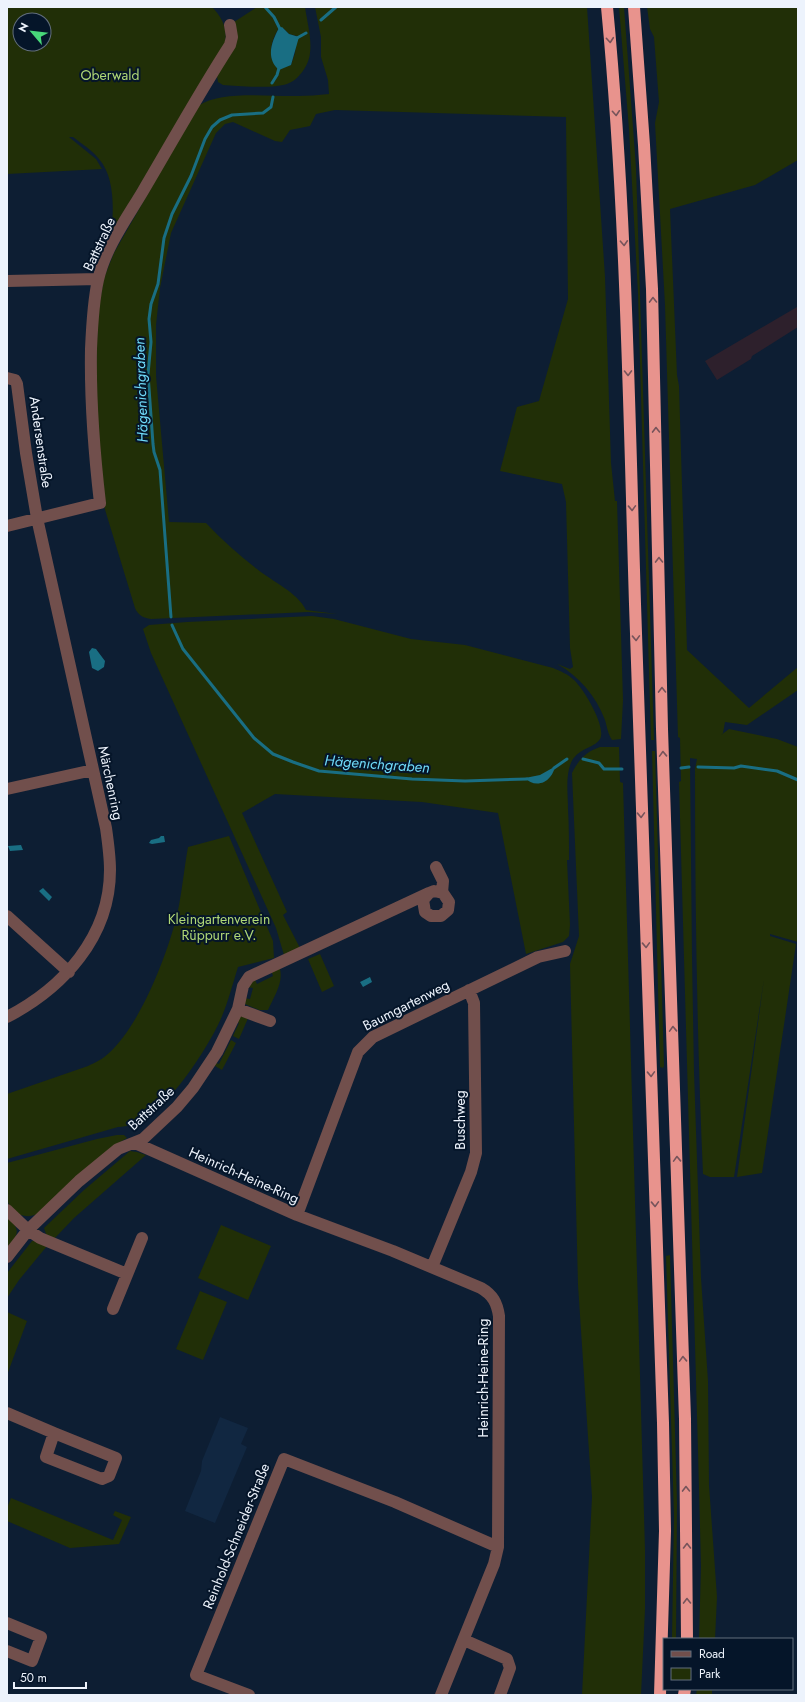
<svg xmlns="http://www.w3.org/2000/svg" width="805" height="1702" font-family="Jost,sans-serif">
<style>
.commercial{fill:#2d202c}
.built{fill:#112741}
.green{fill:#212f07;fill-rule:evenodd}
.water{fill:#196e83}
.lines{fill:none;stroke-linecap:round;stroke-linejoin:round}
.stream{stroke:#196e83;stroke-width:3}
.street{stroke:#714f4c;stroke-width:12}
.highway{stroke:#e8938d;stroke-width:12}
.oneway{stroke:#76545b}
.labels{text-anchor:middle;stroke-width:4;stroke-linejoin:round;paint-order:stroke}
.park-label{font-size:14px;fill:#b0d876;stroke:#051529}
.street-label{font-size:14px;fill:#edf3fc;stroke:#051529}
.water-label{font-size:15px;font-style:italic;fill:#6ed8f6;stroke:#051529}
</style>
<rect width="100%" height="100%" fill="#0d1e33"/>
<path class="commercial" d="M 797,307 L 798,327 L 752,356 L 751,359 L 717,380 L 705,361 Z"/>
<path class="built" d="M 220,1417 L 248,1428 L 241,1444 L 247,1447 L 215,1523 L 185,1511 L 201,1471 L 202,1461 Z"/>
<path class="green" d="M 7,7 L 212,7 C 223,18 229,32 224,46 L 111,233 C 114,211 115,177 99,159 C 92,150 82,144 73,137 L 69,137 L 96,159 L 102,169 L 7,174 ZM 20,20 L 44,20 L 44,44 L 20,44 Z
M 257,7 L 305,7 C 307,21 312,39 310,53 C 309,65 299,80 287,84 C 272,89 239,86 223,85 L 218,82 L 217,76 L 234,22 ZM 279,28 L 283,28 L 289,34 L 297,36 L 295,53 L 291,65 L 282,68 L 272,60 C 270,47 272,39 279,28 Z
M 315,7 L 587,7 L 605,277 L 611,463 L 615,501 L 617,501 L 623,700 L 621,739 L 612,740 C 608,734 607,727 605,720 C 596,696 579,676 557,664 L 570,669 L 573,667 L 570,648 L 566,502 L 562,484 L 500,471 L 517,407 L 539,401 L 568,299 L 566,117 L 335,110 L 316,114 L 310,126 L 290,130 L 282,142 L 275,141 L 233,122 L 225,124 L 216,133 L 171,233 L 160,288 L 156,325 L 156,376 L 169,522 L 206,523 C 222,540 239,555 257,569 C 273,582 297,592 306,610 L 337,614 L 308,612 L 151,619 C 143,618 138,615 135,608 L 103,503 L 95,400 L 98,312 L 104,278 L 114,253 L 198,106 C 221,90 270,97 298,96 C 308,96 318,95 329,94 L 328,80 L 321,57 L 321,37 Z
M 619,7 L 624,7 L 636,168 L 654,740 L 651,740 L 638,293 L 629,129 Z
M 647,7 L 798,7 L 798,160 L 755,185 L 670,209 L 677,375 L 679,386 L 687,650 L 749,708 L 798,667 L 798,690 L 747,725 L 725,722 L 723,733 L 721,735 L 729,729 L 777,739 L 798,747 L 798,942 L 770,934 L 770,936 L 796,944 L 762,1173 L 737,1177 L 764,979 L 734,1177 L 710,1177 L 703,1174 C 697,1039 695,904 695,769 L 697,759 L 690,758 L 692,957 L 694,1072 L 701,1278 L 708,1381 L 709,1485 L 717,1597 L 715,1639 L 699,1639 L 701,1566 L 698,1450 L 679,782 L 681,781 L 680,738 L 678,737 L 665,305 L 655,123 L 659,102 L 654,37 L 650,29 Z
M 312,616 L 334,619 L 411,639 L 465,645 L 553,668 C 560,671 568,674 574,680 C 583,688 607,727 600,739 C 593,750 574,747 569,769 C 566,782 568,796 568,809 C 569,826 569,843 569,860 L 567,860 L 570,925 L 569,936 L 563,942 L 526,954 L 498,813 L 422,802 L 275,794 L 242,813 L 287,912 L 283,915 L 300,948 L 284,955 L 276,928 L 151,653 L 143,629 L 149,625 L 187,622 Z
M 600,747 L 619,747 L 620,782 L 623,783 L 645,1550 L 645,1609 L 641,1695 L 582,1695 L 592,1497 L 578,1285 L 570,964 L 579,936 L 572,773 C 579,759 586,752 600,747 Z
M 652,751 L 655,751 L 664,1066 L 663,1068 L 660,1067 Z
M 229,836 L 273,941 L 274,958 L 238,967 C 232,986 227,1007 218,1025 C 202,1057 158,1127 118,1127 L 7,1159 L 7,1094 L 88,1066 C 96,1062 103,1059 109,1053 C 140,1025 167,956 177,915 C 182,893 184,869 188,847 Z
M 320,954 L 334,986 L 322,992 L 308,959 Z
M 279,966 C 285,981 274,996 268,1010 L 259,1010 L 245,1004 L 244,998 L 250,999 L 253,988 L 247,987 L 254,978 L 257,984 L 273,976 L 271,970 Z
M 243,1015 L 249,1016 L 239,1039 L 233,1036 L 239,1023 L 237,1022 L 239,1017 Z
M 231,1040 L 236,1043 L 222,1070 L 215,1066 L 216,1063 L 219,1064 Z
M 117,1135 L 124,1135 L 127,1138 L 112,1147 L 37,1214 C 25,1220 9,1213 7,1198 C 6,1186 7,1174 7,1163 L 97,1139 Z
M 130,1151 L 137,1152 L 146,1155 L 74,1218 L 54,1239 L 46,1234 L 44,1228 L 84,1190 Z
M 7,1215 C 21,1231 19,1233 7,1249 Z
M 221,1225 L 271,1246 L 248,1300 L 198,1278 Z
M 32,1241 L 36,1241 L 47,1246 L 19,1280 L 7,1298 L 7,1273 Z
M 670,1255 L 677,1503 L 676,1639 L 672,1639 L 674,1516 L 666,1256 Z
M 200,1291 L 227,1302 L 203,1360 L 176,1349 Z
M 7,1312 L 27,1321 L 7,1375 Z
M 11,1498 L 113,1540 L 122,1520 L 113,1515 L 115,1511 L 131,1517 L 119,1544 L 70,1548 L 7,1521 L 7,1508 Z
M 697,1689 L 712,1689 L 712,1695 L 696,1695 Z"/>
<path class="water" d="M 282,27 L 289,34 L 299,37 L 291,65 L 279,70 C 265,58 272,41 279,28 Z
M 92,648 L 96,649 L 105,661 L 104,667 L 98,671 L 92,668 L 89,652 Z
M 556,766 C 554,769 553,774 550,777 C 543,786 531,785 525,778 L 540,775 Z
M 161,836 L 164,836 L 165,842 L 152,844 L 149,843 L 151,840 L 159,838 Z
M 21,845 L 23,850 L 10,851 L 8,846 Z
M 43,888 L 52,897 L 49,901 L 39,891 Z
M 370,977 L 372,982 L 363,987 L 360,982 Z"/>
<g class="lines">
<path class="stream" d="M 265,7 L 274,17 L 281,31
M 321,20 L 336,7
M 297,38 L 306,33
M 272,83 L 277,75 L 279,68
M 171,617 L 160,470 L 154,452 L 153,444 L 148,374 L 151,342 L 149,319 L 151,304 L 158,284 L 164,238 L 172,214 L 191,176 L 205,139 L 212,127 L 220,120 L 232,115 L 263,113 L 271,107 L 273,97
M 172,625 L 183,649 L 254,738 L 273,754 L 293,762 L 319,771 L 412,779 L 465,781 L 527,779
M 583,759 L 599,763 L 604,769 L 622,769
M 698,767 L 734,768 L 741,766 L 777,771 L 798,780
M 554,768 L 567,759
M 681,768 L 689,767"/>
<path class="street" d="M 7,281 L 98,279
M 7,378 L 15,380 L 17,384 L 26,453 L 37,518 L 106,828 C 108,842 110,856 110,870 C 110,937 63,988 7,1017
M 7,526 L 100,503 C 94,451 90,401 91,349 C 92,326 93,302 98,280 C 105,248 127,218 143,191 C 172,142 199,93 230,45 L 232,37 L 230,25
M 7,789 L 93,770
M 436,867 L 443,881 L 442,893
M 7,916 L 69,972
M 238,1009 L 270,1021
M 135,1143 L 297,1215 L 393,1251 L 481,1288 C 493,1295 497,1303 499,1316 L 498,1547 L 494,1564 L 441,1695
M 7,1210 L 28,1230 L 40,1238 L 127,1274
M 297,1215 L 358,1052 L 373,1037 L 538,957 L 565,951
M 7,1257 L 28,1230 L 79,1181 L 118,1149 L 143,1139 L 177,1107 L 193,1088 L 217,1052 L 238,1009 L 243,986 L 249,977 L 429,893 L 434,891 L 443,893 L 449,902 L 448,910 L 441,916 L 431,916 L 425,912 L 423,900 L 429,893
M 432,1267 L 471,1172 L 476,1153 L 474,1003 L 469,990
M 113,1309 L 142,1238
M 7,1413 L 54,1433
M 54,1433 L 116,1458 L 109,1476 L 102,1479 L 46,1457 Z
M 7,1623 L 41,1637 L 32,1661 L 7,1651
M 464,1640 L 507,1659 L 510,1668 L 500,1695
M 249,1695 L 196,1675 L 284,1459 L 395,1502 L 498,1547"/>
<path class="highway" d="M 607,7 C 626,206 629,405 635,604 C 644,877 653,1150 663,1423 L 665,1531 L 660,1695
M 634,7 L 644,145 L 652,289 L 662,729 L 685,1419 L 687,1639
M 684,1695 L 685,1689"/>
</g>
<defs><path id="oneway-chevron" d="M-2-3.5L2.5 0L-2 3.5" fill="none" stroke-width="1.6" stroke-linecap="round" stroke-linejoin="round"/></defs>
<g class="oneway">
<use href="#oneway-chevron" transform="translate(610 40) rotate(85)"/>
<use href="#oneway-chevron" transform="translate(616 113) rotate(86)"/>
<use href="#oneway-chevron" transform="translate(624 243) rotate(87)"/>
<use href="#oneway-chevron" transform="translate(653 300) rotate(-91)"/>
<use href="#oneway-chevron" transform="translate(628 373) rotate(89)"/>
<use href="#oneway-chevron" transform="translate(656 430) rotate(-91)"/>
<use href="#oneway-chevron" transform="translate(632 508) rotate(88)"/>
<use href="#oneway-chevron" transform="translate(659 560) rotate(-91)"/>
<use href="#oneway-chevron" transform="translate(636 638) rotate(88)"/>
<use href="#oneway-chevron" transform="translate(662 690) rotate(-91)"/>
<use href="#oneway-chevron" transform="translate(663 754) rotate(-92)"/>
<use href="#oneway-chevron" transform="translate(641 815) rotate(88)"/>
<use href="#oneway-chevron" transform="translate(646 945) rotate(88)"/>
<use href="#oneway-chevron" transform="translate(673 1029) rotate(-92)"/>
<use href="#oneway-chevron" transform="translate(651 1074) rotate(88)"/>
<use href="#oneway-chevron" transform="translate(677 1159) rotate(-92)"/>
<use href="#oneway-chevron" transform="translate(655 1204) rotate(88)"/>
<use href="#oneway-chevron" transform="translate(683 1359) rotate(-92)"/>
<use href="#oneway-chevron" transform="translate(686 1489) rotate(-91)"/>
<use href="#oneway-chevron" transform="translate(687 1546) rotate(-90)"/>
<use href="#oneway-chevron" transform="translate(687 1601) rotate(-91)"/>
</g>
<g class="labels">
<g class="park-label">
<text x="110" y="80">Oberwald</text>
<text x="219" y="924">Kleingartenverein<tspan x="219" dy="16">Rüppurr e.V.</tspan></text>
</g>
<g class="street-label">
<text transform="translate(99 244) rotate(-65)" y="5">Battstraße</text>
<text transform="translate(41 442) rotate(82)" y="5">Andersenstraße</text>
<text transform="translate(111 783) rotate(78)" y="5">Märchenring</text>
<text transform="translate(406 1005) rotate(-27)" y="5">Baumgartenweg</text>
<text transform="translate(151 1108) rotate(-43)" y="5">Battstraße</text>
<text transform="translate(460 1120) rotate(-90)" y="5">Buschweg</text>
<text transform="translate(244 1175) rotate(24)" y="5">Heinrich-Heine-Ring</text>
<text transform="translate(483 1378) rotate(-90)" y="5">Heinrich-Heine-Ring</text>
<text transform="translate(236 1536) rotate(-68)" y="5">Reinhold-Schneider-Straße</text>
</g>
<g class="water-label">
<text transform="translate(141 390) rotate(-92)" y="5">Hägenichgraben</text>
<text transform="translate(377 764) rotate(4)" y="5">Hägenichgraben</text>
</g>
</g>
<rect width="805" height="1702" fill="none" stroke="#edf3fc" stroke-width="16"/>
<rect x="663" y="1638" width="130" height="52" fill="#051529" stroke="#626e7d"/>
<rect x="671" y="1651" width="20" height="6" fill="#714f4c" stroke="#626e7d"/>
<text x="699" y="1658" font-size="12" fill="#edf3fc">Road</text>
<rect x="671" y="1668" width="20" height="12" fill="#212f07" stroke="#626e7d"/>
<text x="699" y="1678" font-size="12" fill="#edf3fc">Park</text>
<g transform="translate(32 32) rotate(298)"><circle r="19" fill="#051529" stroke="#626e7d"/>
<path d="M0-3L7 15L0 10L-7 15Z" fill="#48d779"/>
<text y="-6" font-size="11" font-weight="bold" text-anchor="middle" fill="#edf3fc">N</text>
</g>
<path d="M14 1682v6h72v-6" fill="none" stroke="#edf3fc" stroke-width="2"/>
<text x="20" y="1682" font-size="12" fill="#edf3fc" stroke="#051529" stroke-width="3" paint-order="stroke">50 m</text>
</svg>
